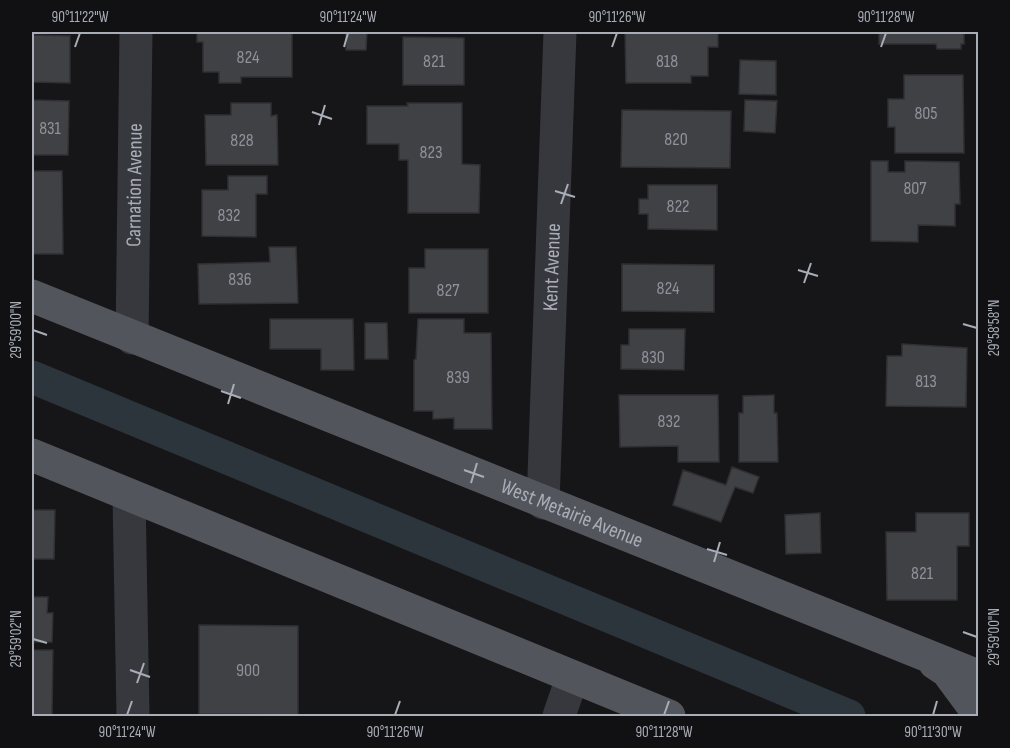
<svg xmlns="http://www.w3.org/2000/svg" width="1010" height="748" font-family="'Sofia Sans Condensed',sans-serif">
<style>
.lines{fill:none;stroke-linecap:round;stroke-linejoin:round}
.canal{stroke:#2c353c;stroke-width:33}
.building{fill:#404145;stroke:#303034;stroke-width:1.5}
.minor{stroke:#37383d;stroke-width:33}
.major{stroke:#53555c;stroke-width:33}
.ticks{fill:none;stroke:#a8adb8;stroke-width:2}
.labels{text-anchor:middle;stroke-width:4.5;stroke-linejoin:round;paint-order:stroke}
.number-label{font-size:18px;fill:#8e929b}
.street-label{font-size:21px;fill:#a8adb8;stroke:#111113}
.neatline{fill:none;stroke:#a8adb8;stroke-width:2}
.ticks-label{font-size:15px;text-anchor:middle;fill:#a8adb8}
</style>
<rect width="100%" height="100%" fill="#161618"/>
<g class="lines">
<path class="canal" d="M 32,377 L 849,716"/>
</g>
<path class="building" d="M 197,32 L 292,32 L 292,77 L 241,77 L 241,83 L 219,83 L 219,72 L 203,72 L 203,42 L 197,42 Z
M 346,32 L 367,32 L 366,50 L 346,50 Z
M 625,32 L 718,32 L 718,47 L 708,47 L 708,76 L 691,76 L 691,83 L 626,83 Z
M 879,32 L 964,32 L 964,44 L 961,44 L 961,49 L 937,49 L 936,44 L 879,44 Z
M 32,35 L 70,36 L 70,83 L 32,82 Z
M 403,37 L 464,38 L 464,85 L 403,85 Z
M 740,60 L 776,61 L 776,95 L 739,94 Z
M 904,75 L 963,75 L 964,153 L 895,153 L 895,127 L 888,127 L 888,99 L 904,99 Z
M 32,100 L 69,101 L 68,155 L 32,155 Z
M 745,100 L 777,101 L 775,133 L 744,131 Z
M 231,103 L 271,103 L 271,116 L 277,115 L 278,165 L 206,165 L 205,115 L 231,115 Z
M 407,103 L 462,103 L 462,164 L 480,165 L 479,213 L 408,213 L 408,160 L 399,160 L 399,144 L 367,144 L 367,106 L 408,106 Z
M 622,110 L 731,111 L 730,168 L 621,167 Z
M 871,161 L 888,161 L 888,172 L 905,172 L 905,161 L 959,162 L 960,204 L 955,204 L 955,226 L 918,225 L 918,242 L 871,241 Z
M 32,171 L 62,171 L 63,254 L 32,254 Z
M 228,176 L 267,176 L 267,194 L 256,194 L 256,237 L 202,236 L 202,190 L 228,190 Z
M 648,185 L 717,185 L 717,230 L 648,229 L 648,214 L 639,214 L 639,199 L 648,199 Z
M 269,247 L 296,247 L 298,303 L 199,304 L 198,264 L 270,262 Z
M 425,249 L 488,249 L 488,313 L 409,313 L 409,268 L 425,268 Z
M 622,264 L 714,265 L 714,312 L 622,311 Z
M 270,319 L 353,319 L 354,370 L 321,370 L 321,349 L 270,349 Z
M 418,319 L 464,319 L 464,333 L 491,333 L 492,429 L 454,429 L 454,418 L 433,419 L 433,411 L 414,411 L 414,360 L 416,359 Z
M 365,323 L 387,323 L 388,359 L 365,359 Z
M 629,329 L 685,329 L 684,370 L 621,369 L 621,345 L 629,345 Z
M 902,344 L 967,348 L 966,407 L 886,406 L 887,356 L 902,356 Z
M 619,395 L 718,395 L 719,462 L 678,462 L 678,446 L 620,447 Z
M 774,395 L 774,413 L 777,413 L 778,462 L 739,462 L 739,413 L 743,413 L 743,396 Z
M 732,467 L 759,477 L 753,493 L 735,487 L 721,522 L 673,505 L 683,470 L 726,485 Z
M 32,510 L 55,510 L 54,559 L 32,559 Z
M 820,513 L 821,553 L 786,554 L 785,515 Z
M 916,513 L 969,513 L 969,546 L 957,546 L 957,600 L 887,600 L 886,532 L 916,532 Z
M 32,597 L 48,597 L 47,613 L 53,613 L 52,642 L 32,642 Z
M 199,625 L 298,626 L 298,715 L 199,714 Z
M 32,650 L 53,650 L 52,715 L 32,715 Z"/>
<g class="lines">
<g class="minor">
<path id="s1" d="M 132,338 L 136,32"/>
<path d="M 129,495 L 133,716"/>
<path id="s2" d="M 543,503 L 560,32"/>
<path d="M 559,716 L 572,678"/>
</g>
<g class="major">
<path id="s3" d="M 32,296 L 978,676"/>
<path d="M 32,455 L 669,716"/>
<path d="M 935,663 L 947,671 L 978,713"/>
</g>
</g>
<path class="ticks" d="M 75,47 L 80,33M 344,47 L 348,33M 612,47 L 617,33M 881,47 L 886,33M 312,112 L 332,119M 319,125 L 325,105M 555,191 L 575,197M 561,204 L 568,184M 798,270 L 818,276M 804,283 L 811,263M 963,324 L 977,328M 33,330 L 47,335M 221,391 L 241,398M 228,404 L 234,384M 464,470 L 484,477M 471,483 L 477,463M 707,549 L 727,555M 714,562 L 720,542M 963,632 L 977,637M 33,639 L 47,643M 130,670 L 150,677M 137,683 L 144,663M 127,715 L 132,701M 395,715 L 400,701M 664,715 L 669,701M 933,715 L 937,701"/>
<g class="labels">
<g class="number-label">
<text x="248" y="63">824</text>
<text x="434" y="67">821</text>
<text x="667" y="67">818</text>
<text x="926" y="119">805</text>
<text x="50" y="134">831</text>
<text x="676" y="145">820</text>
<text x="242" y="146">828</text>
<text x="431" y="158">823</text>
<text x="915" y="194">807</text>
<text x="678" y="212">822</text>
<text x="229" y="221">832</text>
<text x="240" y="285">836</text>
<text x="668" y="294">824</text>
<text x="448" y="296">827</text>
<text x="653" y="363">830</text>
<text x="458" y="383">839</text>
<text x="926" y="387">813</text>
<text x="669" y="427">832</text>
<text x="922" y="579">821</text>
<text x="248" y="676">900</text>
</g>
<g class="street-label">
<text dy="7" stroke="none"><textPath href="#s1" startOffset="153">Carnation Avenue</textPath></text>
<text dy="7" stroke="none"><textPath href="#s2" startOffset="236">Kent Avenue</textPath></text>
<text dy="7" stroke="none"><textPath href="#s3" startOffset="582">West Metairie Avenue</textPath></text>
</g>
</g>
<rect width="1010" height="748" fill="none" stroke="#111113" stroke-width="66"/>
<rect x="33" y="33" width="944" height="682" class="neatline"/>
<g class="ticks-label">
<text x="80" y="22">90°11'22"W</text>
<text x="348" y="22">90°11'24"W</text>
<text x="617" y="22">90°11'26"W</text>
<text x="886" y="22">90°11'28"W</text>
<text transform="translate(994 328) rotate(-90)" y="5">29°58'58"N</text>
<text transform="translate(16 330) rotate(-90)" y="5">29°59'00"N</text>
<text transform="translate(994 637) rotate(-90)" y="5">29°59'00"N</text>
<text transform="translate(16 639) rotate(-90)" y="5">29°59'02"N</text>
<text x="127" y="737">90°11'24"W</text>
<text x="395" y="737">90°11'26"W</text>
<text x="664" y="737">90°11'28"W</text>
<text x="933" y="737">90°11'30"W</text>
</g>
</svg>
